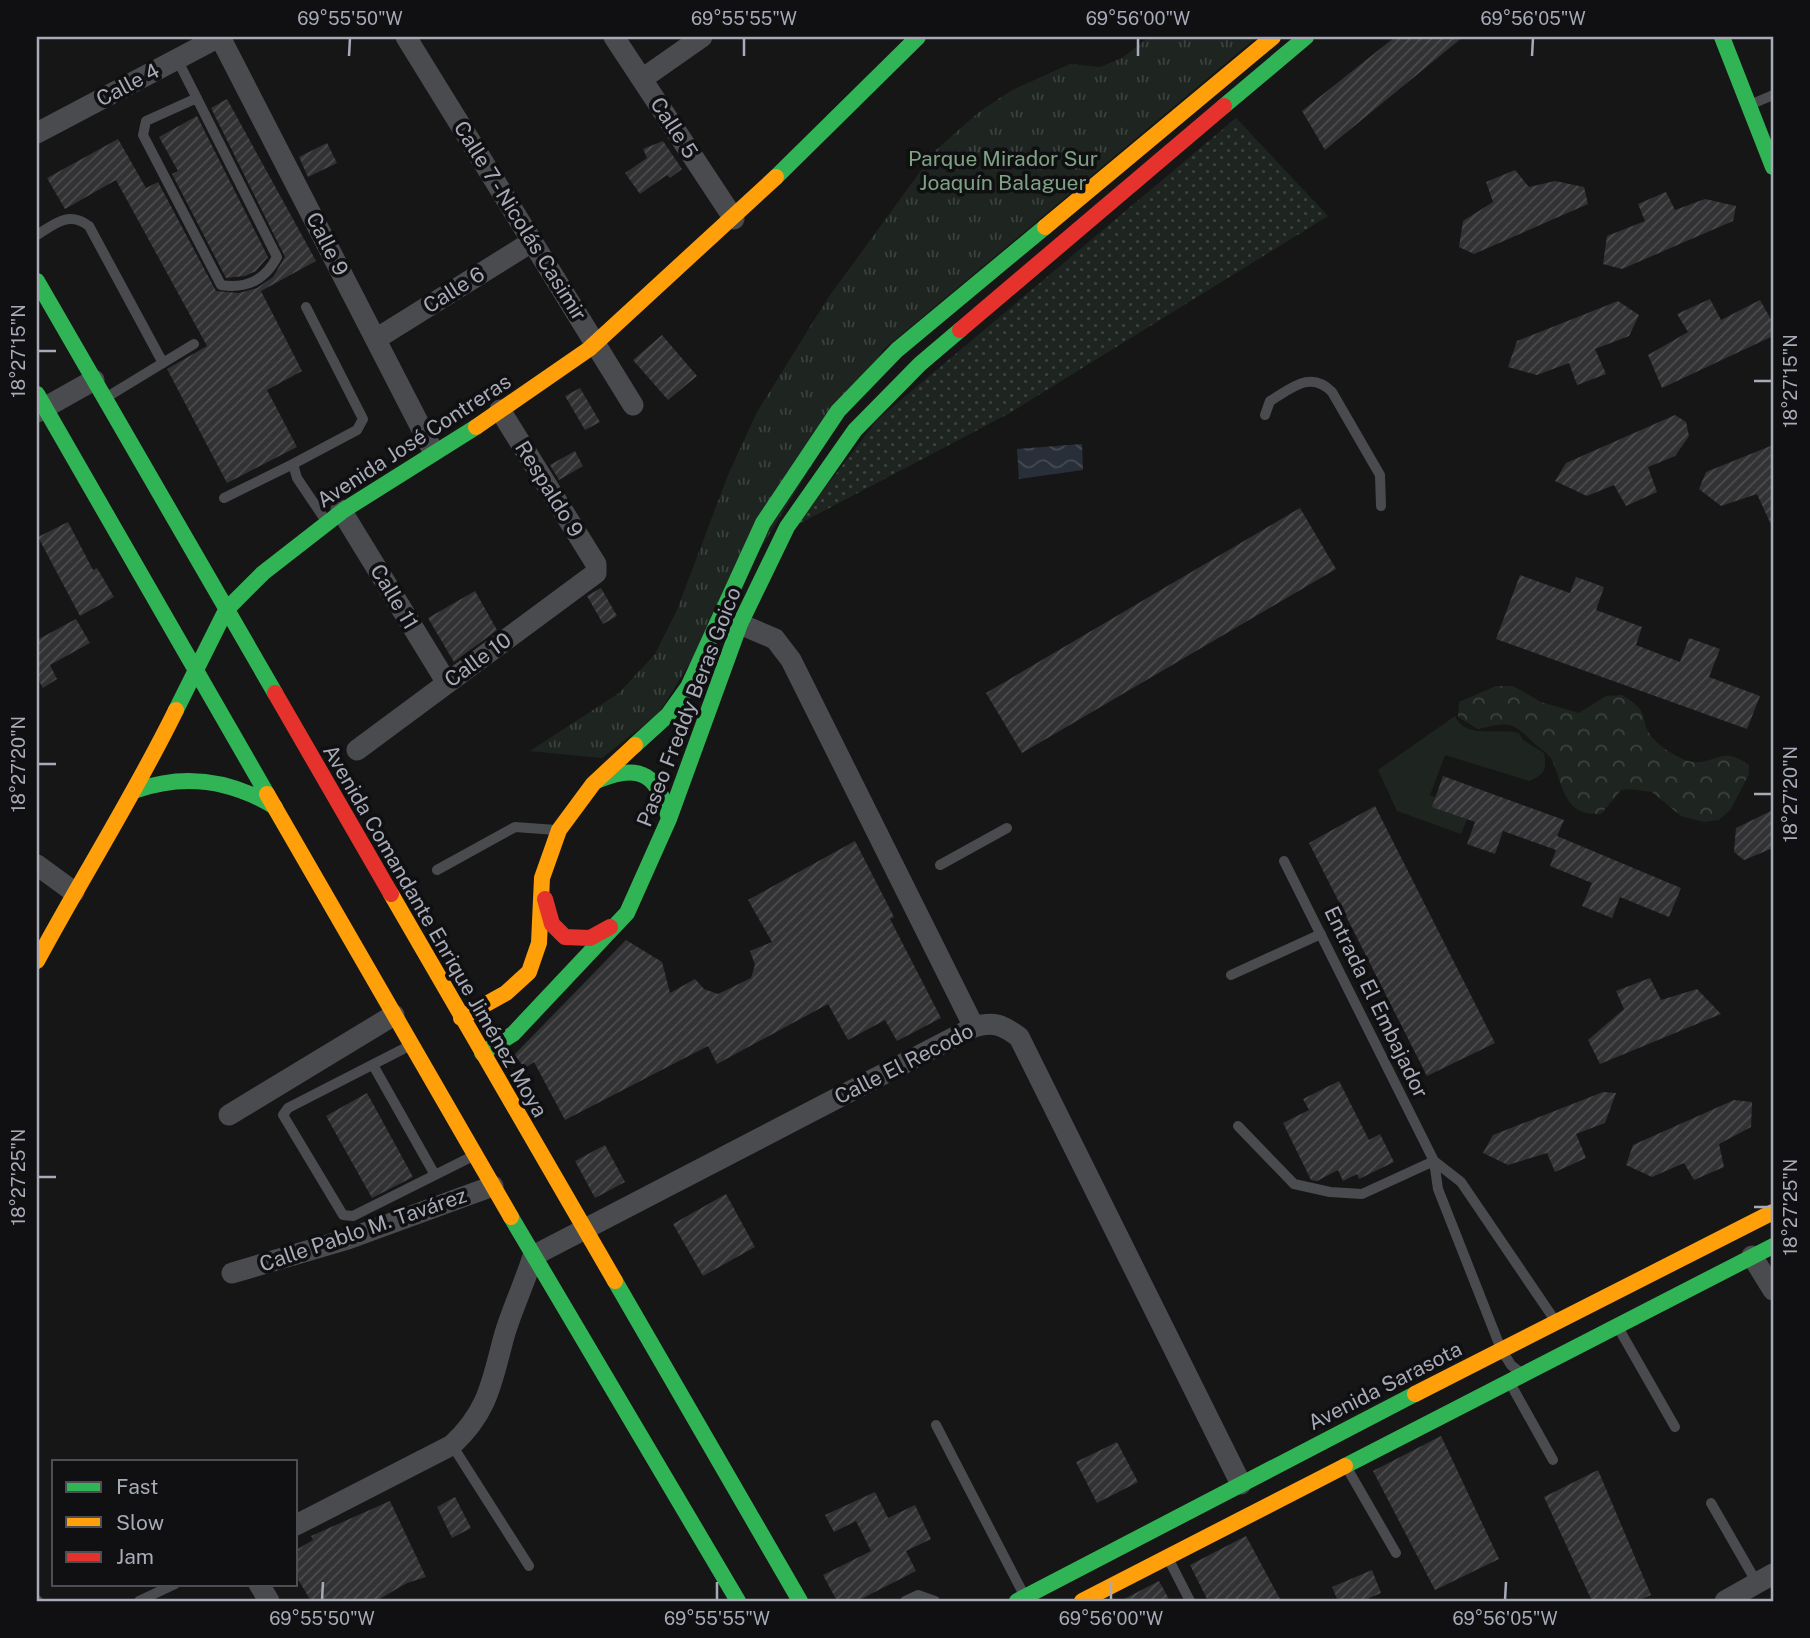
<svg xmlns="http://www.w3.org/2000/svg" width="1810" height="1638" font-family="'Public Sans',sans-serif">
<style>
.grass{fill:#1e2520}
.forest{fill:url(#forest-crowns)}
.park{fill:url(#park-tufts)}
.garden{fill:url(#garden-dots)}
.water{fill:url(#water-waves)}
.building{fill:url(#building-hatch)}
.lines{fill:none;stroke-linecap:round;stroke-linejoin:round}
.lane{stroke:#4a4b4f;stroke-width:10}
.street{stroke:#4a4b4f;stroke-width:21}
.fast{stroke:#30b455;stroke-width:16}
.slow{stroke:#ff9f0a;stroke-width:16}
.jam{stroke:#e5322d;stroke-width:16}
.ticks{fill:none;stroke:#a7aab7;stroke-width:2.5}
.labels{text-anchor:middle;stroke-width:7;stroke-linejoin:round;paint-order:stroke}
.street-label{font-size:21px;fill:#a7aab7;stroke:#101012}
.park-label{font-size:21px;fill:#7ea284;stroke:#101012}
.neatline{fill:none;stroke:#a7aab7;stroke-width:2.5}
.ticks-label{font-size:18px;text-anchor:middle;fill:#a7aab7}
</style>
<defs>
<pattern id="forest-crowns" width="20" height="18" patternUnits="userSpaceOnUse" patternTransform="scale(1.75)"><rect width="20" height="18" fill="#1e2520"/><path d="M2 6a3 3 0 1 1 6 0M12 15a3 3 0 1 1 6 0" fill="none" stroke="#3c423e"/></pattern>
<pattern id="park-tufts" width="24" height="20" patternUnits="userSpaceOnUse" patternTransform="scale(1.75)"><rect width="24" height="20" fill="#1e2520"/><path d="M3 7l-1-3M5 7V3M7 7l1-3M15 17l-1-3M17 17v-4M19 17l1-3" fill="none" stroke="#3c423e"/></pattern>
<pattern id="garden-dots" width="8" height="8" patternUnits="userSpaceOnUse" patternTransform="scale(1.75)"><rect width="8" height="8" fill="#1e2520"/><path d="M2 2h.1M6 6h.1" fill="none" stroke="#3c423e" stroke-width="1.8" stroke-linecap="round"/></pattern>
<pattern id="water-waves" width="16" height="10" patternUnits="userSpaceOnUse" patternTransform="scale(1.75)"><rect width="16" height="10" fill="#292f38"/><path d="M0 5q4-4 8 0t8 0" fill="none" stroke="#454a53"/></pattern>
<pattern id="building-hatch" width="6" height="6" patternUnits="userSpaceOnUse" patternTransform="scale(1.75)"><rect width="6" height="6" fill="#323234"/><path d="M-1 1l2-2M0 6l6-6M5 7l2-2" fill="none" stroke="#4d4d4f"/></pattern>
</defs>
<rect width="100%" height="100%" fill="#161616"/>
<path class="grass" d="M 1455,716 C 1466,740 1497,727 1519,733 L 1523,740 L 1544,753 C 1547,770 1545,774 1529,781 L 1445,755 L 1430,795 L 1471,810 L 1461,834 L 1397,811 L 1378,770 Z"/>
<path class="forest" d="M 1496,686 L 1513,686 L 1541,702 L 1579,713 L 1606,696 L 1622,695 C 1628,699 1635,703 1639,708 C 1645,715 1644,726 1649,733 C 1655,744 1676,757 1688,761 C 1714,768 1719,743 1749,765 L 1749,774 L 1731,809 L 1719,820 L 1704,822 L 1681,816 L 1652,792 L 1629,789 L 1621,790 L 1601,814 C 1563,816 1564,787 1552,760 C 1549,754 1541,749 1536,745 C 1512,722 1512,721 1478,729 L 1458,717 L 1459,702 Z"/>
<path class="park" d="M 1149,37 L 1257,37 L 883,350 L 659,713 L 602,758 L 530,751 L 619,693 L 655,654 L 677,610 L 728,475 L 757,412 L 828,298 L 936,150 L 979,112 L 1012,90 L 1070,64 L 1100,67 L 1122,58 Z"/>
<path class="garden" d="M 1236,118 L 1328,216 L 1008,414 L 797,525 L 877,420 Z"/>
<path class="water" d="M 1082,444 L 1083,470 L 1019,479 L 1017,449 Z"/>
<path class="building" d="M 1395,37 L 1463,37 L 1325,150 L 1302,111 Z
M 227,99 L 316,261 L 261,291 L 302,371 L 267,390 L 297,447 L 227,483 L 167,369 L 207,346 L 116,180 L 65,209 L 47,178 L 118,139 L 146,188 L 158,182 L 216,291 L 239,293 L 257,288 L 273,277 L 285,257 L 211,108 Z
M 197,116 L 268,257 L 256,271 L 245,276 L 226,278 L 172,174 L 178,171 L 159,137 Z
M 663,141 L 682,169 L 670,178 L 667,175 L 640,194 L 625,173 L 647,158 L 643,149 Z
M 327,143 L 337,163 L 308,177 L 299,157 Z
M 1515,170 L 1529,187 L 1555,181 L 1584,187 L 1588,204 L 1474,254 L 1459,247 L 1463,221 L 1493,202 L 1486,182 Z
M 1666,192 L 1675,210 L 1705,199 L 1736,206 L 1733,221 L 1622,269 L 1603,264 L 1607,236 L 1645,221 L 1638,204 Z
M 1710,299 L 1721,320 L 1760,300 L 1773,323 L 1773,336 L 1662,388 L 1648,355 L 1688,332 L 1677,314 Z
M 1618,301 L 1639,315 L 1629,336 L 1595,349 L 1606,374 L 1577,385 L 1569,363 L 1537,375 L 1508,367 L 1517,341 Z
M 662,335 L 697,376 L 668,400 L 633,360 Z
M 580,388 L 600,422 L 585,430 L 565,396 Z
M 1675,415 L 1686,422 L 1689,436 L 1675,456 L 1648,467 L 1657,492 L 1626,506 L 1614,485 L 1587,496 L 1555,481 L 1566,463 Z
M 1773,445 L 1773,529 L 1757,494 L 1721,506 L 1699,489 L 1706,472 Z
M 575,451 L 583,466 L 559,480 L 550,465 Z
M 1300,508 L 1336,569 L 1022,753 L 986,693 Z
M 68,522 L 93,570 L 97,568 L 114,597 L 80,616 L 38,537 Z
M 1520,575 L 1570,593 L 1576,577 L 1604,587 L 1596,610 L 1642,627 L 1636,645 L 1680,662 L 1689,638 L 1720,649 L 1709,677 L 1760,696 L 1747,729 L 1496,639 Z
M 601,588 L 617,616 L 603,624 L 587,596 Z
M 475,591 L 497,630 L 454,662 L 428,618 Z
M 76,619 L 90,643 L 50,665 L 57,679 L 43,688 L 37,677 L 37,640 Z
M 1443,776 L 1564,820 L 1557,836 L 1681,888 L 1669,917 L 1620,897 L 1612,918 L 1582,906 L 1592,883 L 1550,866 L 1556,850 L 1503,831 L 1495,854 L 1467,844 L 1475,822 L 1432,807 Z
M 1375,806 L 1495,1043 L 1427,1076 L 1309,843 Z
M 1773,810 L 1773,848 L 1744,860 L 1734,852 L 1736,828 Z
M 855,841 L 894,917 L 890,919 L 941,1018 L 897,1041 L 885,1020 L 848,1040 L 828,1004 L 717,1064 L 708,1046 L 565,1120 L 534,1062 L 525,1068 L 514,1055 L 626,940 L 662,962 L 670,993 L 695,979 L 704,989 L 718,994 L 751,978 L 755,965 L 750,951 L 772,942 L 748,900 Z
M 1650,978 L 1661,1000 L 1697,989 L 1721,1014 L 1600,1064 L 1588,1040 L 1624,1009 L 1616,991 Z
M 1339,1081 L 1369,1140 L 1380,1134 L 1394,1162 L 1359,1179 L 1357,1174 L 1343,1181 L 1338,1170 L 1317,1181 L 1311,1180 L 1283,1123 L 1309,1110 L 1303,1099 Z
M 1603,1092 L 1616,1093 L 1605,1123 L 1576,1134 L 1586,1158 L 1555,1172 L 1547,1153 L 1508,1165 L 1483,1153 L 1493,1135 Z
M 367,1093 L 413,1177 L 372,1198 L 326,1116 Z
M 1734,1100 L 1752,1102 L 1751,1127 L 1719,1144 L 1724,1167 L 1694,1180 L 1684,1163 L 1652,1177 L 1626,1165 L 1633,1145 Z
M 605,1145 L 625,1182 L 595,1198 L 575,1161 Z
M 726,1194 L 755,1247 L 703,1276 L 673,1224 Z
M 1441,1436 L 1499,1559 L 1435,1590 L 1373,1471 Z
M 1117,1442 L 1138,1482 L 1097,1503 L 1076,1462 Z
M 1598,1470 L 1651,1595 L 1637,1601 L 1592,1601 L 1544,1497 Z
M 875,1492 L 888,1518 L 915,1505 L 931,1539 L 906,1551 L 916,1571 L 857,1601 L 837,1601 L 823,1575 L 871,1551 L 856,1521 L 834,1532 L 825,1515 Z
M 455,1497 L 471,1528 L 452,1538 L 437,1507 Z
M 390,1501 L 426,1577 L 407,1583 L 376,1601 L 311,1601 L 296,1576 L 296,1550 L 313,1540 L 311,1536 Z
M 1246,1536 L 1281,1601 L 1208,1601 L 1190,1565 Z
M 1372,1570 L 1381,1593 L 1369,1598 L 1370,1601 L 1338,1601 L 1332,1587 Z
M 1159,1581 L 1170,1601 L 1120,1601 Z"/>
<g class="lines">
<path class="lane" d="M 177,59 L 277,257 C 265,280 247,289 221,285 L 143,135 L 146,121 L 197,98
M 1752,104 L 1773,95
M 37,235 C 56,223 69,211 89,226 L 163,363
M 306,307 L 363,419 L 357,430 L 293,464 L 297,478 L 326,521
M 107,397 L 194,344
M 1265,415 L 1270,401 C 1292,388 1311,370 1332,392 L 1380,475 L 1381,506
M 224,498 L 293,464
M 1284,861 L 1434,1161 L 1438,1189 L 1501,1349 L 1511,1365 L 1521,1373
M 940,865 L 1007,828
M 437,870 L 515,827 L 556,830
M 1231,975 L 1321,934
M 409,1046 L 288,1108 L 283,1115 L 343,1215 L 353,1216 L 471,1157
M 373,1065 L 435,1175
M 1238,1126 L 1294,1184 L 1330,1192 L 1362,1194 L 1434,1161
M 1434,1161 L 1461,1182 L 1554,1319
M 1619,1329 L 1675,1427
M 1510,1383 L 1553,1460
M 936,1425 L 1024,1595
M 452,1445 L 529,1566
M 1347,1468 L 1396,1553
M 1711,1503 L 1757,1583
M 1169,1560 L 1190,1601
M 37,1600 L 38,1601
M 139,1601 L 175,1584
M 905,1601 L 918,1595 L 935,1601"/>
<path class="street" d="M 220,37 L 433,451
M 406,37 L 633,405
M 614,37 L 734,219
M 642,79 L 702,37
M 37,133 L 219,37
M 376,339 L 533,241
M 37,412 L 94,380
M 341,510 L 447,683
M 740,624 L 775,639 L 791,660 L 974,1027
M 357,750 L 596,573 L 596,564 L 500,410
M 37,865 L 74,892
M 229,1115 L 394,1015
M 1752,1256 L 1773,1290
M 232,1273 L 348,1239 L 493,1186
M 296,1525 L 452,1445 C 490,1410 492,1379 505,1333 C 513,1307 525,1282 533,1256 L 974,1027 C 994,1021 1003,1025 1019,1037 L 1241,1484
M 259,1584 L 269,1601
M 1725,1601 L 1773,1574"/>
<path class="fast" d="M 1722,37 L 1773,167
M 1224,106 L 1306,37
M 776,177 L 918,37
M 37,281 L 275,693
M 37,394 L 267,794
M 176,710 L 226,610 L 263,573 L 344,510 L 476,427
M 635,745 L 668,715 L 688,687 L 763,523 L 838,411 L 897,350 L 1045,227
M 599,780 C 641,762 659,776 669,819
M 137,790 C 186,773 231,780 275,807
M 482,1053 L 513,1034 L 627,913 L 669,819 L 740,624 L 787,527 L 855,430 L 920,364 L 960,330
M 511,1217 L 738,1601
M 615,1281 L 800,1601
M 1345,1466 L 1773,1246
M 1017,1601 L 1415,1394"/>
<path class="slow" d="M 1045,227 L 1273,37
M 476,427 L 589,349 L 776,177
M 267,794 L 511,1217
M 391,894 L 615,1281
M 37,961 C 82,877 134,796 176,710
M 461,1018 L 506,993 L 529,972 L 539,943 L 542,878 L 559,830 L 593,784 L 635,745
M 1415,1394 L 1773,1212
M 1082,1601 L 1345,1466"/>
<path class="jam" d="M 960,330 L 1224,106
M 275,693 L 391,894
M 545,899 L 552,924 L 565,937 L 590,938 L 610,927"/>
</g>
<path class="ticks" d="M 349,56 L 350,38M 744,56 L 744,38M 1138,56 L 1138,38M 1532,56 L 1533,38M 38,351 L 56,351M 1754,381 L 1772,381M 38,764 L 56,764M 1754,794 L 1772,794M 38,1177 L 56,1177M 1754,1207 L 1772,1207M 322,1600 L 323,1582M 717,1600 L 717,1582M 1111,1600 L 1111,1582M 1505,1600 L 1506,1582"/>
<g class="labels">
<g class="street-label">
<text transform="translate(128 85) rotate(-28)" y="7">Calle 4</text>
<text transform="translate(674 128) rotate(57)" y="7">Calle 5</text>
<text transform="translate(520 221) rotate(58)" y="7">Calle 7 - Nicolás Casimir</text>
<text transform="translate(327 244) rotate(63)" y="7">Calle 9</text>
<text transform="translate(454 290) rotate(-32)" y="7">Calle 6</text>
<text transform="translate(414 441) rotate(-33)" y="7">Avenida José Contreras</text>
<text transform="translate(549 489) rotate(58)" y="7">Respaldo 9</text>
<text transform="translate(394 597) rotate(59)" y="7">Calle 11</text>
<text transform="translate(478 660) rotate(-36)" y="7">Calle 10</text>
<text transform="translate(689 707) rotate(-69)" y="7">Paseo Freddy Beras Goico</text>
<text transform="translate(435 931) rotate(60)" y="7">Avenida Comandante Enrique Jiménez Moya</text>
<text transform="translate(1376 1002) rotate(64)" y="7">Entrada El Embajador</text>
<text transform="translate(904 1064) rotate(-27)" y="7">Calle El Recodo</text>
<text transform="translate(363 1230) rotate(-19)" y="7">Calle Pablo M. Tavárez</text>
<text transform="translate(1385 1386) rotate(-27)" y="7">Avenida Sarasota</text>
</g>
<g class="park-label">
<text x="1003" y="166">Parque Mirador Sur<tspan x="1003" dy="24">Joaquín Balaguer</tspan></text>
</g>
</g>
<rect width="1810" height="1638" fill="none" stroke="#101012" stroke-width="77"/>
<rect x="52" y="1460" width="245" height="126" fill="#101012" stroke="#4c4e54" stroke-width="2"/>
<rect x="66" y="1482" width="35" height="10" fill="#30b455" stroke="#4c4e54" stroke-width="2"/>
<text x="116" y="1494" font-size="21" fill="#a7aab7">Fast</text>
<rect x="66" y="1517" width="35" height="10" fill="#ff9f0a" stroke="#4c4e54" stroke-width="2"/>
<text x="116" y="1530" font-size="21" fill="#a7aab7">Slow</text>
<rect x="66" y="1552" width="35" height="10" fill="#e5322d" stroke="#4c4e54" stroke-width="2"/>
<text x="116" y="1564" font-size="21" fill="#a7aab7">Jam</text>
<rect x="38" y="38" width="1734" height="1562" class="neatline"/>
<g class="ticks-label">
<text x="350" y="25">69°55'50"W</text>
<text x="744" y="25">69°55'55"W</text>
<text x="1138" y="25">69°56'00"W</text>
<text x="1533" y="25">69°56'05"W</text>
<text transform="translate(19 351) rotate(-90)" y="6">18°27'15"N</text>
<text transform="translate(1791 381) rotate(-90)" y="6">18°27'15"N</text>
<text transform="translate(19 764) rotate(-90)" y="6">18°27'20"N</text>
<text transform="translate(1791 794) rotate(-90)" y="6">18°27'20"N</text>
<text transform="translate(19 1177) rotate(-90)" y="6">18°27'25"N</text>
<text transform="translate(1791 1207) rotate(-90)" y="6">18°27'25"N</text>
<text x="322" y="1625">69°55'50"W</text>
<text x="717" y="1625">69°55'55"W</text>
<text x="1111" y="1625">69°56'00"W</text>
<text x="1505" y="1625">69°56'05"W</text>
</g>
</svg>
